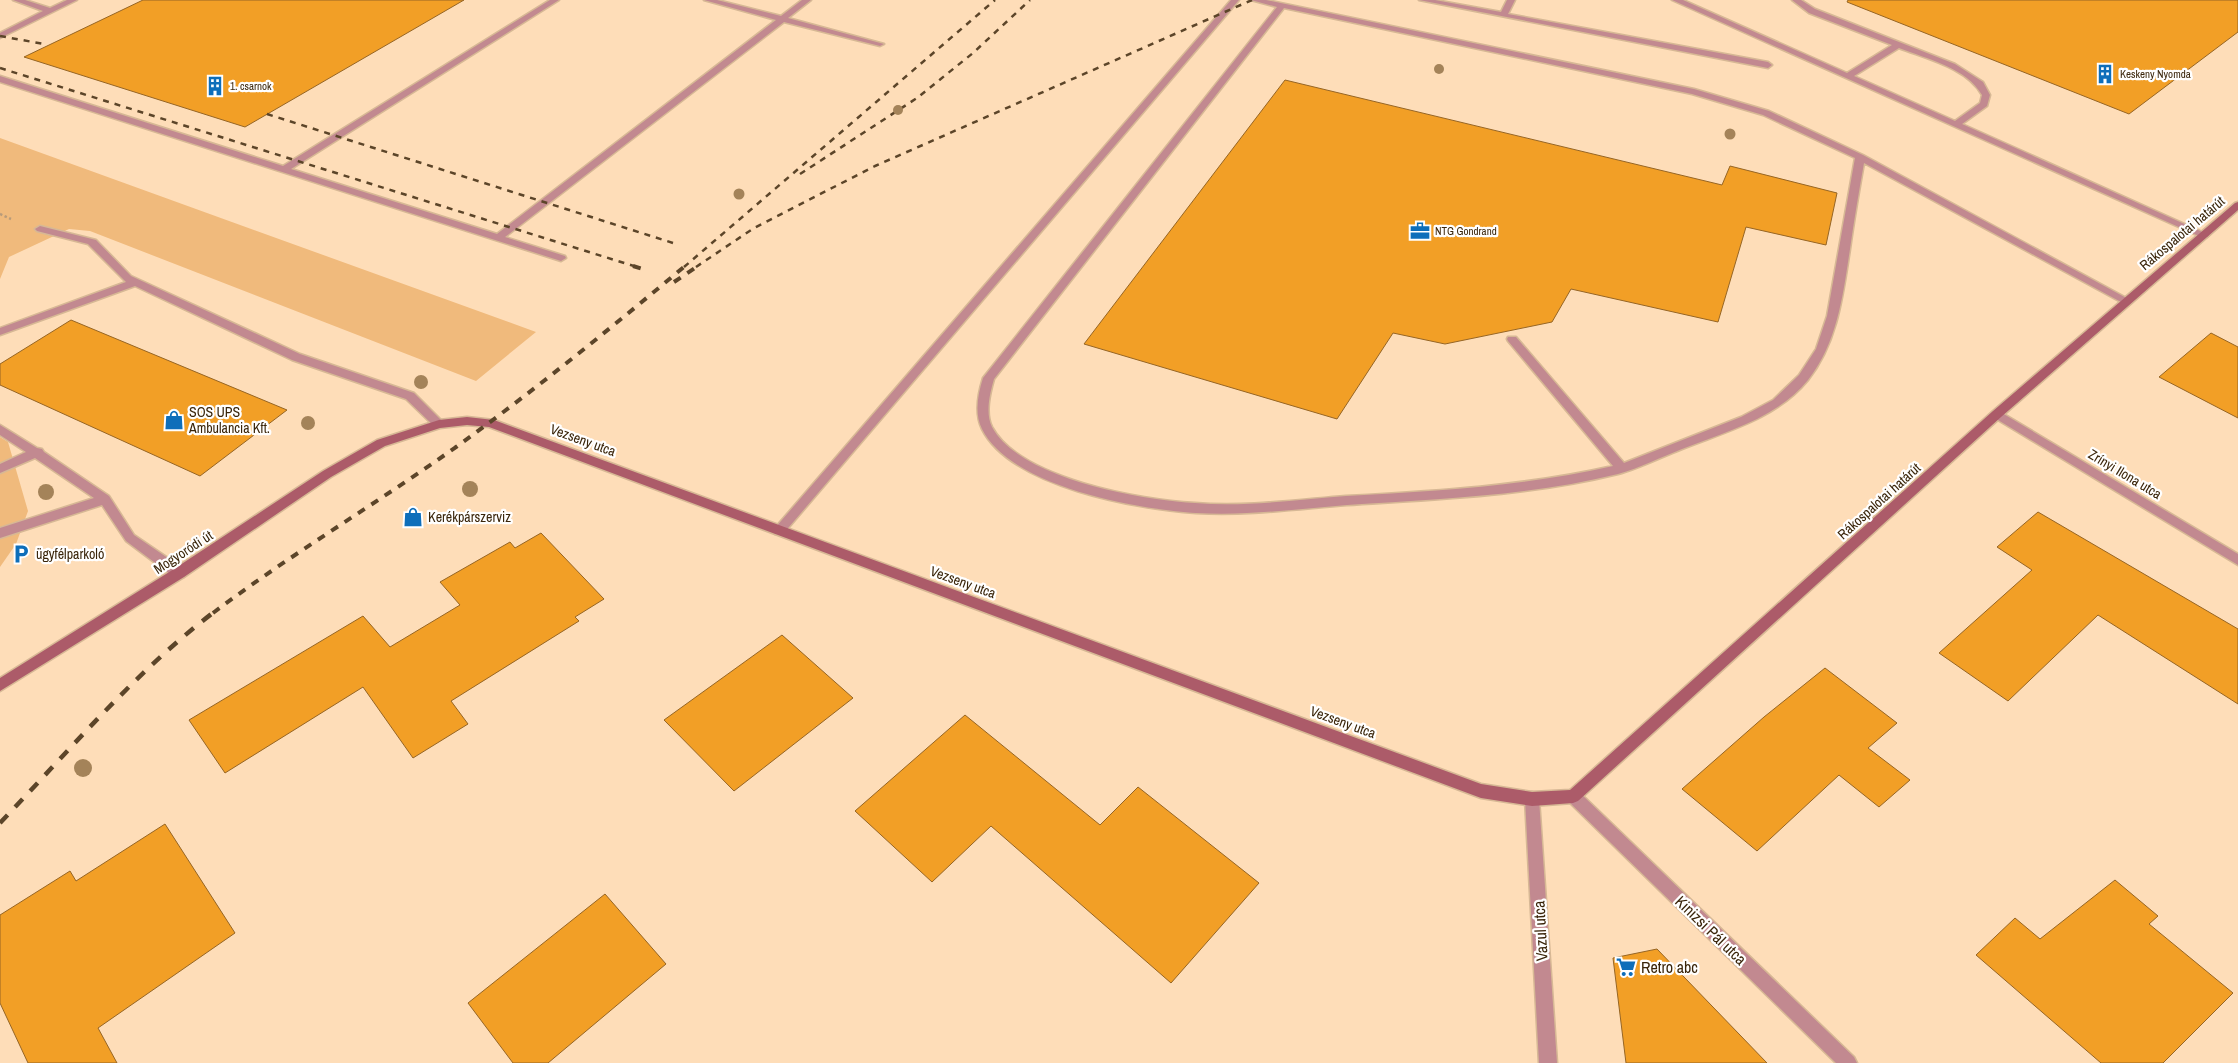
<svg xmlns="http://www.w3.org/2000/svg" width="2238" height="1063" font-family="'Archivo Narrow',sans-serif">
<style>
.green{fill:#f0ba7c}
.building{fill:#f29f26;stroke:#966524}
.lines{fill:none;stroke-linecap:round;stroke-linejoin:round}
.lane-casing{stroke:#d7b895;stroke-width:3}
.street-casing{stroke:#d7b895;stroke-width:3}
.secondary-casing{stroke:#d7b895;stroke-width:3}
.path{stroke:#b89b7a;stroke-width:2.5;stroke-dasharray:2.5 2.5;stroke-linecap:butt}
.lane{fill:#c28990;fill-rule:evenodd}
.street{fill:#c28990;fill-rule:evenodd}
.secondary{fill:#ac5b69;fill-rule:evenodd}
.rail-far2{stroke:#5c4529;stroke-width:2.5;stroke-dasharray:6 6;stroke-linecap:butt}
.rail-far1{stroke:#5c4529;stroke-width:4;stroke-dasharray:8 8;stroke-linecap:butt}
.rail{stroke:#5c4529;stroke-width:4.5;stroke-dasharray:11 11;stroke-linecap:butt}
.tree{fill:#a48359}
.labels{text-anchor:middle;stroke-width:4.5;stroke-linejoin:round;paint-order:stroke}
.far-poi-label{font-size:11px;fill:#3a250a;stroke:#fff;text-anchor:start}
.street-label{font-size:14px;fill:#3a250a;stroke:#fff}
.poi-label{font-size:14px;fill:#3a250a;stroke:#fff;text-anchor:start}
.near-street-label{font-size:16px;fill:#3a250a;stroke:#fff}
.near-poi-label{font-size:16px;fill:#3a250a;stroke:#fff;text-anchor:start}
</style>
<rect width="100%" height="100%" fill="#feddb8"/>
<path class="green" d="M 0,138 L 536,332 L 476,381 L 90,231 L 69,229 L 9,257 L 0,279 Z
M 0,437 L 8,442 L 28,511 L 16,544 L 0,567 Z"/>
<path class="building" d="M 143,0 L 464,0 L 245,127 L 24,57 Z
M 1848,0 L 2238,0 L 2238,32 L 2129,114 L 1847,2 Z
M 1285,80 L 1722,185 L 1730,166 L 1837,193 L 1826,245 L 1746,227 L 1718,322 L 1571,289 L 1552,322 L 1445,344 L 1393,333 L 1337,419 L 1084,344 Z
M 71,320 L 287,410 L 200,476 L 0,385 L 0,364 Z
M 2211,333 L 2238,347 L 2238,418 L 2159,377 Z
M 2038,512 L 2238,629 L 2238,704 L 2098,615 L 2008,701 L 1939,653 L 2032,570 L 1997,547 Z
M 541,533 L 604,599 L 575,617 L 579,621 L 451,701 L 468,724 L 413,758 L 363,687 L 225,773 L 189,720 L 363,616 L 390,647 L 460,605 L 440,582 L 510,542 L 515,548 Z
M 782,635 L 853,698 L 734,791 L 664,720 Z
M 1825,668 L 1897,723 L 1868,748 L 1910,780 L 1879,807 L 1839,775 L 1757,851 L 1682,789 L 1764,717 Z
M 965,715 L 1100,825 L 1138,787 L 1259,883 L 1171,983 L 991,826 L 932,882 L 855,811 Z
M 165,824 L 235,933 L 98,1028 L 117,1063 L 28,1063 L 0,1003 L 0,915 L 70,871 L 76,881 Z
M 2115,880 L 2158,916 L 2149,924 L 2233,993 L 2163,1063 L 2101,1063 L 1976,955 L 2015,918 L 2040,939 Z
M 605,894 L 666,964 L 548,1063 L 513,1063 L 468,1003 Z
M 1657,949 L 1767,1063 L 1626,1063 L 1613,958 Z"/>
<g class="lines">
<defs>
<path id="lane" d="M 13,0 L 25,0 L 50,8 L 67,0 L 77,0 L 0,38 L 0,33 L 43,11 Z
M 550,0 L 559,0 L 291,169 L 497,234 L 776,20 L 704,0 L 717,0 L 781,16 L 802,0 L 811,0 L 788,18 L 884,44 L 880,46 L 784,22 L 505,237 L 565,256 L 566,258 L 561,261 L 0,82 L 0,76 L 283,166 Z
M 1231,0 L 1239,0 L 783,534 L 775,534 L 773,531 L 775,528 Z
M 1251,0 L 1266,0 L 1694,89 L 1769,111 L 1863,155 L 2130,300 L 2125,303 L 2121,302 L 1864,163 C 1859,191 1854,220 1850,249 C 1843,294 1838,342 1808,380 C 1776,419 1727,431 1682,449 C 1661,457 1640,468 1618,474 C 1529,496 1438,499 1347,505 C 1297,509 1247,516 1196,513 C 1137,509 1011,487 982,429 C 974,413 978,394 983,378 L 1277,7 ZM 1284,8 L 1692,94 L 1763,115 L 1855,158 L 1827,316 L 1816,349 L 1799,375 L 1773,400 L 1741,417 L 1624,463 L 1516,337 L 1508,337 L 1507,339 L 1508,341 L 1613,466 C 1525,486 1436,491 1346,496 C 1296,500 1245,507 1195,503 C 1141,500 1020,479 992,427 C 985,413 990,393 994,379 Z
M 1419,0 L 1435,0 L 1501,12 L 1507,0 L 1515,0 L 1508,14 L 1768,62 L 1772,65 L 1768,68 Z
M 1672,0 L 1683,0 L 1847,73 L 1892,45 L 1809,13 L 1792,0 L 1801,0 L 1815,9 L 1955,64 L 1983,82 L 1990,95 L 1987,106 L 1962,124 L 2209,235 L 2207,237 L 2201,237 ZM 1899,48 C 1927,59 1967,68 1982,95 L 1980,103 L 1955,121 L 1854,76 Z
M 40,226 L 96,240 L 131,276 L 300,354 L 414,393 L 445,424 L 443,427 L 435,427 L 406,399 L 292,360 L 135,286 L 0,335 L 0,328 L 126,282 L 88,244 L 37,231 L 35,229 Z
M 0,425 L 37,448 L 42,449 L 44,452 L 109,496 L 134,535 L 184,569 L 185,573 L 184,577 L 174,577 L 126,541 L 102,505 L 0,538 L 0,528 L 94,498 L 35,458 L 0,473 L 0,464 L 26,452 L 0,435 Z"/>
<path id="street" d="M 1997,410 L 2238,554 L 2238,565 L 1993,417 L 1991,414 Z
M 1573,789 L 1578,791 L 1854,1057 L 1857,1063 L 1836,1063 L 1568,801 L 1566,796 L 1568,791 Z
M 1532,792 L 1537,794 L 1539,799 L 1557,1063 L 1539,1063 L 1525,799 L 1527,794 Z"/>
<path id="secondary" d="M 2238,202 L 2238,210 L 2001,417 L 1578,801 L 1573,803 L 1532,806 L 1481,798 L 489,427 L 467,425 L 440,428 L 385,446 L 331,477 L 184,577 L 0,691 L 0,678 L 174,569 L 323,471 L 377,440 L 439,420 L 467,417 L 494,420 L 1481,784 L 1532,792 L 1570,790 L 1993,411 L 2235,203 Z"/>
</defs>
<use href="#lane" class="lane-casing"/>
<use href="#street" class="street-casing"/>
<use href="#secondary" class="secondary-casing"/>
<path class="path" d="M 0,214 L 11,219"/>
<use href="#lane" class="lane"/>
<use href="#street" class="street"/>
<use href="#secondary" class="secondary"/>
<path class="rail-far2" d="M 0,36 L 44,44
M 0,68 L 637,267
M 267,114 L 673,243
M 800,174 L 917,98 L 973,53 L 1030,0
M 684,267 L 995,0
M 696,267 L 754,228 L 875,166 L 1252,0"/>
<path class="rail-far1" d="M 633,266 L 643,269
M 674,282 L 698,266
M 213,613 C 291,554 376,504 456,447 C 535,390 611,328 685,266"/>
<path class="rail" d="M 0,823 C 69,751 134,673 214,612"/>
</g>
<g class="tree">
<circle cx="1439" cy="69" r="5"/>
<circle cx="898" cy="110" r="5"/>
<circle cx="1730" cy="134" r="5.5"/>
<circle cx="739" cy="194" r="5.5"/>
<circle cx="421" cy="382" r="7"/>
<circle cx="308" cy="423" r="7"/>
<circle cx="470" cy="489" r="8"/>
<circle cx="46" cy="492" r="8"/>
<circle cx="83" cy="768" r="9"/>
</g>
<defs>
<symbol id="building-bare" viewBox="-9 -9 18 18"><path d="M-4-6H4V6H1V3H-1V6H-4ZM-2.5-4.3h1.7v1.8h-1.7ZM.8-4.3h1.7v1.8H.8ZM-2.5-1h1.7V.8h-1.7ZM.8-1h1.7V.8H.8Z" fill="#0e6eba" stroke="#fff" stroke-width="2.5" paint-order="stroke"/></symbol>
<symbol id="office-bare" viewBox="-9 -9 18 18"><path d="M-6-3h4V-5.5h4V-3h4V5H-6ZM-1-4.5V-3h2v-1.5ZM-6 0V1H6V0Z" fill="#0e6eba" stroke="#fff" stroke-width="2.5" paint-order="stroke"/></symbol>
<symbol id="shop-bare" viewBox="-9 -9 18 18"><path d="M-5-2.5h2.3a2.7 3.5 0 0 1 5.4 0H5L5.5 6h-11ZM-1.5-2.5h3a1.5 2.3 0 0 0-3 0Z" fill="#0e6eba" stroke="#fff" stroke-width="2.5" paint-order="stroke"/></symbol>
<symbol id="parking-bare" viewBox="-9 -9 18 18"><path d="M-3.5-5.5H1a3.5 3.5 0 0 1 0 7H-1V5.5H-3.5ZM-1-3.4V-.6H.8a1.4 1.4 0 0 0 0-2.8Z" fill="#0e6eba" stroke="#fff" stroke-width="2.5" paint-order="stroke"/></symbol>
<symbol id="supermarket-bare" viewBox="-9 -9 18 18"><path d="M-6-5.5h2.5l.6 2H6L4.5 2H-2.5L-4.4-4H-6ZM-1.5 3.2a1.3 1.3 0 1 0 .1 0ZM3 3.2a1.3 1.3 0 1 0 .1 0Z" fill="#0e6eba" stroke="#fff" stroke-width="2.5" paint-order="stroke"/></symbol>
</defs>
<g fill-rule="evenodd">
<use href="#building-bare" x="2091" y="60" width="28" height="28"/>
<use href="#building-bare" x="201" y="72" width="28" height="28"/>
<use href="#office-bare" x="1406" y="217" width="28" height="28"/>
<use href="#shop-bare" x="160" y="406" width="28" height="28"/>
<use href="#shop-bare" x="399" y="503" width="28" height="28"/>
<use href="#parking-bare" x="7" y="540" width="28" height="28"/>
<use href="#supermarket-bare" x="1612" y="953" width="28" height="28"/>
</g>
<g class="labels">
<g class="far-poi-label">
<text x="2120" y="78">Keskeny Nyomda</text>
<text x="230" y="90">1. csarnok</text>
<text x="1435" y="235">NTG Gondrand</text>
</g>
<g class="street-label">
<text transform="translate(2182 233) rotate(-40)" y="5">Rákospalotai határút</text>
<text transform="translate(583 440) rotate(20)" y="5">Vezseny utca</text>
<text transform="translate(2125 474) rotate(31)" y="5">Zrínyi Ilona utca</text>
<text transform="translate(1879 501) rotate(-42)" y="5">Rákospalotai határút</text>
<text transform="translate(183 552) rotate(-33)" y="5">Mogyoródi út</text>
<text transform="translate(963 582) rotate(20)" y="5">Vezseny utca</text>
<text transform="translate(1343 722) rotate(20)" y="5">Vezseny utca</text>
</g>
<g class="poi-label">
<text x="189" y="417">SOS UPS<tspan x="189" dy="16">Ambulancia Kft.</tspan></text>
<text x="428" y="522">Kerékpárszerviz</text>
<text x="36" y="559">ügyfélparkoló</text>
</g>
<g class="near-street-label">
<text transform="translate(1711 930) rotate(44)" y="6">Kinizsi Pál utca</text>
<text transform="translate(1540 931) rotate(-93)" y="6">Vazul utca</text>
</g>
<g class="near-poi-label">
<text x="1641" y="973">Retro abc</text>
</g>
</g>
</svg>
